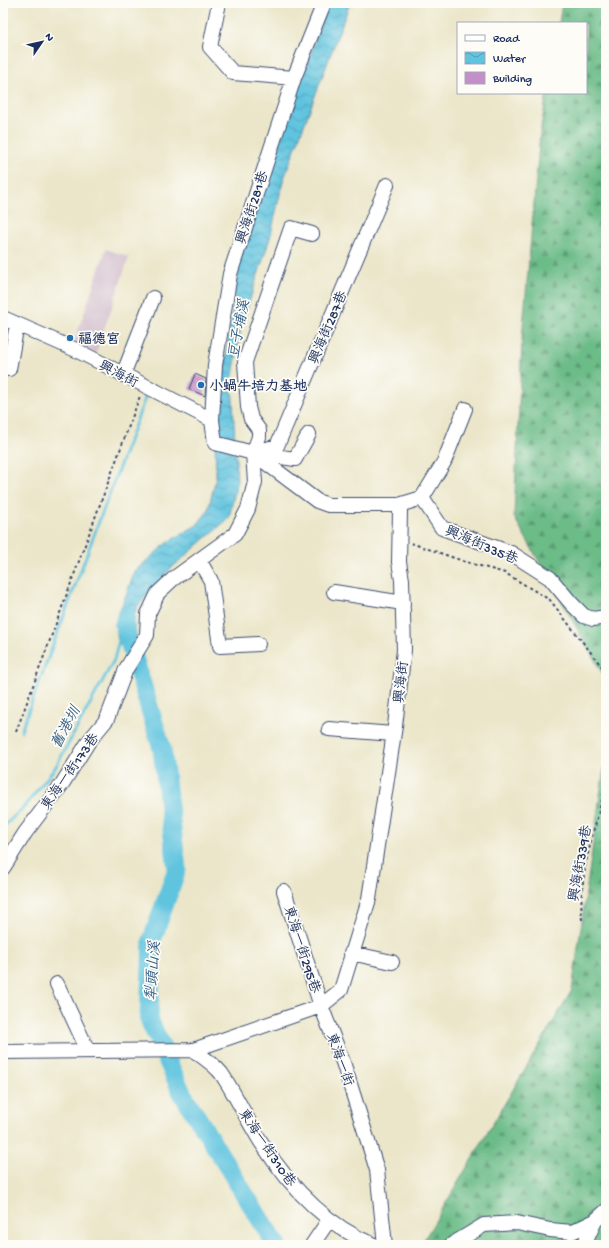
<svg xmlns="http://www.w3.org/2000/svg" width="609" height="1248" font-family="'Gochi Hand','LXGW WenKai TC',sans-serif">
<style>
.industrial{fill:#d1bdcc}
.forest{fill:url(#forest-firs);stroke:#447673}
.water{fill:url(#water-waves);stroke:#3e7a9e}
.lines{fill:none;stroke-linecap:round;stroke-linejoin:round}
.stream{stroke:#61c4df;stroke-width:3}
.river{stroke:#61c4df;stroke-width:19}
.building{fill:url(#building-back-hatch)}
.minor-casing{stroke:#3a4a6e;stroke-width:16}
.path{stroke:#3a4a6e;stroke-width:2;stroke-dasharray:3 3;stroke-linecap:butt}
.minor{stroke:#fff;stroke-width:14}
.poi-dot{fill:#1f6fb2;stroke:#fdfcf7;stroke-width:1.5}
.labels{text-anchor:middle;stroke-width:3.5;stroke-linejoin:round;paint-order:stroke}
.street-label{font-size:14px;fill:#1b2f5e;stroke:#fdfcf7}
.poi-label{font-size:14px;font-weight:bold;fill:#1b2f5e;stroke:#fdfcf7;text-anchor:start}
.water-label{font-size:15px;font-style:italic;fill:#305c85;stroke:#fdfcf7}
</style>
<defs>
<pattern id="forest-firs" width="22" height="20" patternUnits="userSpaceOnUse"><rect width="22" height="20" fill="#6cbc88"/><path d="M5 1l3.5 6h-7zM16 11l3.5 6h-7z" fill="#589972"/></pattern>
<pattern id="water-waves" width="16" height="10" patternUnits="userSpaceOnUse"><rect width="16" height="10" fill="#61c4df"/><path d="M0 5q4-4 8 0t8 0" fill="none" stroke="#4fa0b8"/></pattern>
<pattern id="building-back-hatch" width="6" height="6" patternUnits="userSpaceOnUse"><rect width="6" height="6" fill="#c48fc8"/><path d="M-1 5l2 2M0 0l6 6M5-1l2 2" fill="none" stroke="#9e75a6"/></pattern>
</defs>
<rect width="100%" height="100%" fill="#fdfcf7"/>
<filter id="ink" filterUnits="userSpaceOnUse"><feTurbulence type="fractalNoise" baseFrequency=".025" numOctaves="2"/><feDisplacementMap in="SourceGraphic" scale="8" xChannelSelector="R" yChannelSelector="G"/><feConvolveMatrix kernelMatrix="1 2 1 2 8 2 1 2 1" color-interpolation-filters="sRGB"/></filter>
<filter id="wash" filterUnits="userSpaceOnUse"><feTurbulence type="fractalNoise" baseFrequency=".012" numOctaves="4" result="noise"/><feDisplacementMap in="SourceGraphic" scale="16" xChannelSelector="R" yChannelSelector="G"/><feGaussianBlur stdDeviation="0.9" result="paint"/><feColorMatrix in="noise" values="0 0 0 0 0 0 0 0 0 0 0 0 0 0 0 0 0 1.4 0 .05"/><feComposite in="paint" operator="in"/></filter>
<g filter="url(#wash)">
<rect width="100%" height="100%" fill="#ebe6c9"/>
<path class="industrial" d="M 106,249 L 129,257 L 96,353 L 73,345 Z"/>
<path class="forest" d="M 562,3 L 606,3 L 606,680 L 514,517 L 522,339 L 540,134 L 547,93 L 586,93 L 586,23 L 559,23 Z
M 606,754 L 606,1245 L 421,1245 L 572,990 Z"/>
<path class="water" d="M 328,3 L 350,3 L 283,181 L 270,238 L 241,327 L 232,382 L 237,482 L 229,518 L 168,571 L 137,607 L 132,619 L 136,632 L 127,645 L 119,645 L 115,624 L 135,571 L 168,542 L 197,525 L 208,511 L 216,477 L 215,437 L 239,262 Z"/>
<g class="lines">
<path class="stream" d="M 21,731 L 145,398
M 3,827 L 25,806 L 55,768 L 114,660 L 119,640"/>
<path class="river" d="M 126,617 L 124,625 L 162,749 L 177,869 L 152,940 L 149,1019 L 182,1093 L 273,1240 L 278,1245"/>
</g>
<g id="blocks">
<path class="building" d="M 195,374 L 206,379 L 205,396 L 189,389 Z"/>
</g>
</g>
<g filter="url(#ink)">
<use href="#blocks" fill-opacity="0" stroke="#3a4a6e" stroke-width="1"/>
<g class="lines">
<defs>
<path id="minor" d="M 219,3 L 210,47 L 233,73 L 294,78
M 3,318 L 76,350 L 212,420 L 215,443 L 253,453 L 295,459 L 309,434
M 9,369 L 17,324
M 123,375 L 153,298
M 212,420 L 215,365 L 230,274 L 294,78 L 324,3
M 257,452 L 277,446 L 387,185
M 422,498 L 442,528 L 511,553 L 550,578 L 571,603 L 584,616 L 593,619 L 606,617
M 399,505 L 422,498 L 444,462 L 465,409
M 199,560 L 211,581 L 220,646 L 258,644
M 334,592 L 403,603
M 329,729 L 393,734
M 3,868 L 25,833 L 62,784 L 89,741 L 107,719 L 126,669 L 147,635 L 148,614 L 158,593 L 173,579 L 235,534 L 248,509 L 255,482 L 253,453 L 259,437 L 259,430 L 251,419 L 248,407 L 245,362 L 291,228 L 312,234
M 284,891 L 321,1006 L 343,1062 L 377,1170 L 385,1245
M 351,953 L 392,962
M 57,984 L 88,1051
M 193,1050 C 203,1057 214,1064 221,1073 C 236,1095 247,1120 261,1142 C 288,1184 326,1226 374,1245
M 3,1052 L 193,1050 L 321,1006 L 341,990 L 369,899 L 395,726 L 404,650 L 402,580 L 399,562 L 400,511 L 399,505 L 328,505 L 317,501 L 253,453
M 312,1245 L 329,1220
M 451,1245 L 484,1225 L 517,1223 L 550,1230 L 572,1232 L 595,1221 L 606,1211
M 584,1245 L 595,1221"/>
</defs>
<use href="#minor" class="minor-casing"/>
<path class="path" d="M 411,543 L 466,562 L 505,573 L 550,600 L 606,672
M 16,732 L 140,396
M 582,920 C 578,875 595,829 606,785"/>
<use href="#minor" class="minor"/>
</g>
</g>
<g class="poi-dot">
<circle cx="70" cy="338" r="4"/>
<circle cx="201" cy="385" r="4"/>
</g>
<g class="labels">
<g class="street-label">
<text transform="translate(251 207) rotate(-72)" y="5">興海街281巷</text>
<text transform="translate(327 327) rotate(-67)" y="5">興海街287巷</text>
<text transform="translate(119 373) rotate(27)" y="5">興海街</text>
<text transform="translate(482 544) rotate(23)" y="5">興海街335巷</text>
<text transform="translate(400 682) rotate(-84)" y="5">興海街</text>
<text transform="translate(69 771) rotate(-55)" y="5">東海一街173巷</text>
<text transform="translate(579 863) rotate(-80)" y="5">興海街339巷</text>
<text transform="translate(303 949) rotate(72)" y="5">東海一街295巷</text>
<text transform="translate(341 1059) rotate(70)" y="5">東海一街</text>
<text transform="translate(268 1147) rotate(56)" y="5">東海一街310巷</text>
</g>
<g class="poi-label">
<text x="78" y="343">福德宮</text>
<text x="209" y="390">小蝸牛培力基地</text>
</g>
<g class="water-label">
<text transform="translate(238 329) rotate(-79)" y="5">豆子埔溪</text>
<text transform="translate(65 727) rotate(-62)" y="5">舊港圳</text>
<text transform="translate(152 971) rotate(-86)" y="5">犁頭山溪</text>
</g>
</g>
<rect width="609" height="1248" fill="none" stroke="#fdfcf7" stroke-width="16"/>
<rect x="457" y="22" width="130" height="72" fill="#fdfcf7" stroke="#a3aaba"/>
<rect x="465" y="35" width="20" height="6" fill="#ffffff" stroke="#a3aaba"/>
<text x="493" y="42" font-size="12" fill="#1b2f5e">Road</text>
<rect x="465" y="52" width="20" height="12" fill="url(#water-waves)" stroke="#a3aaba"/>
<text x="493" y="62" font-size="12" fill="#1b2f5e">Water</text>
<rect x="465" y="72" width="20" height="12" fill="#c48fc8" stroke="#a3aaba"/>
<text x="493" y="82" font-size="12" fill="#1b2f5e">Building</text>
<g transform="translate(42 42) rotate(56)" stroke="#fdfcf7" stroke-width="3" paint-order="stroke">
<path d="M0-3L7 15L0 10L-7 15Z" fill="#1b2f5e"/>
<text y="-6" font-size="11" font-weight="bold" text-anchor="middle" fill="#1b2f5e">N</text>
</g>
</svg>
